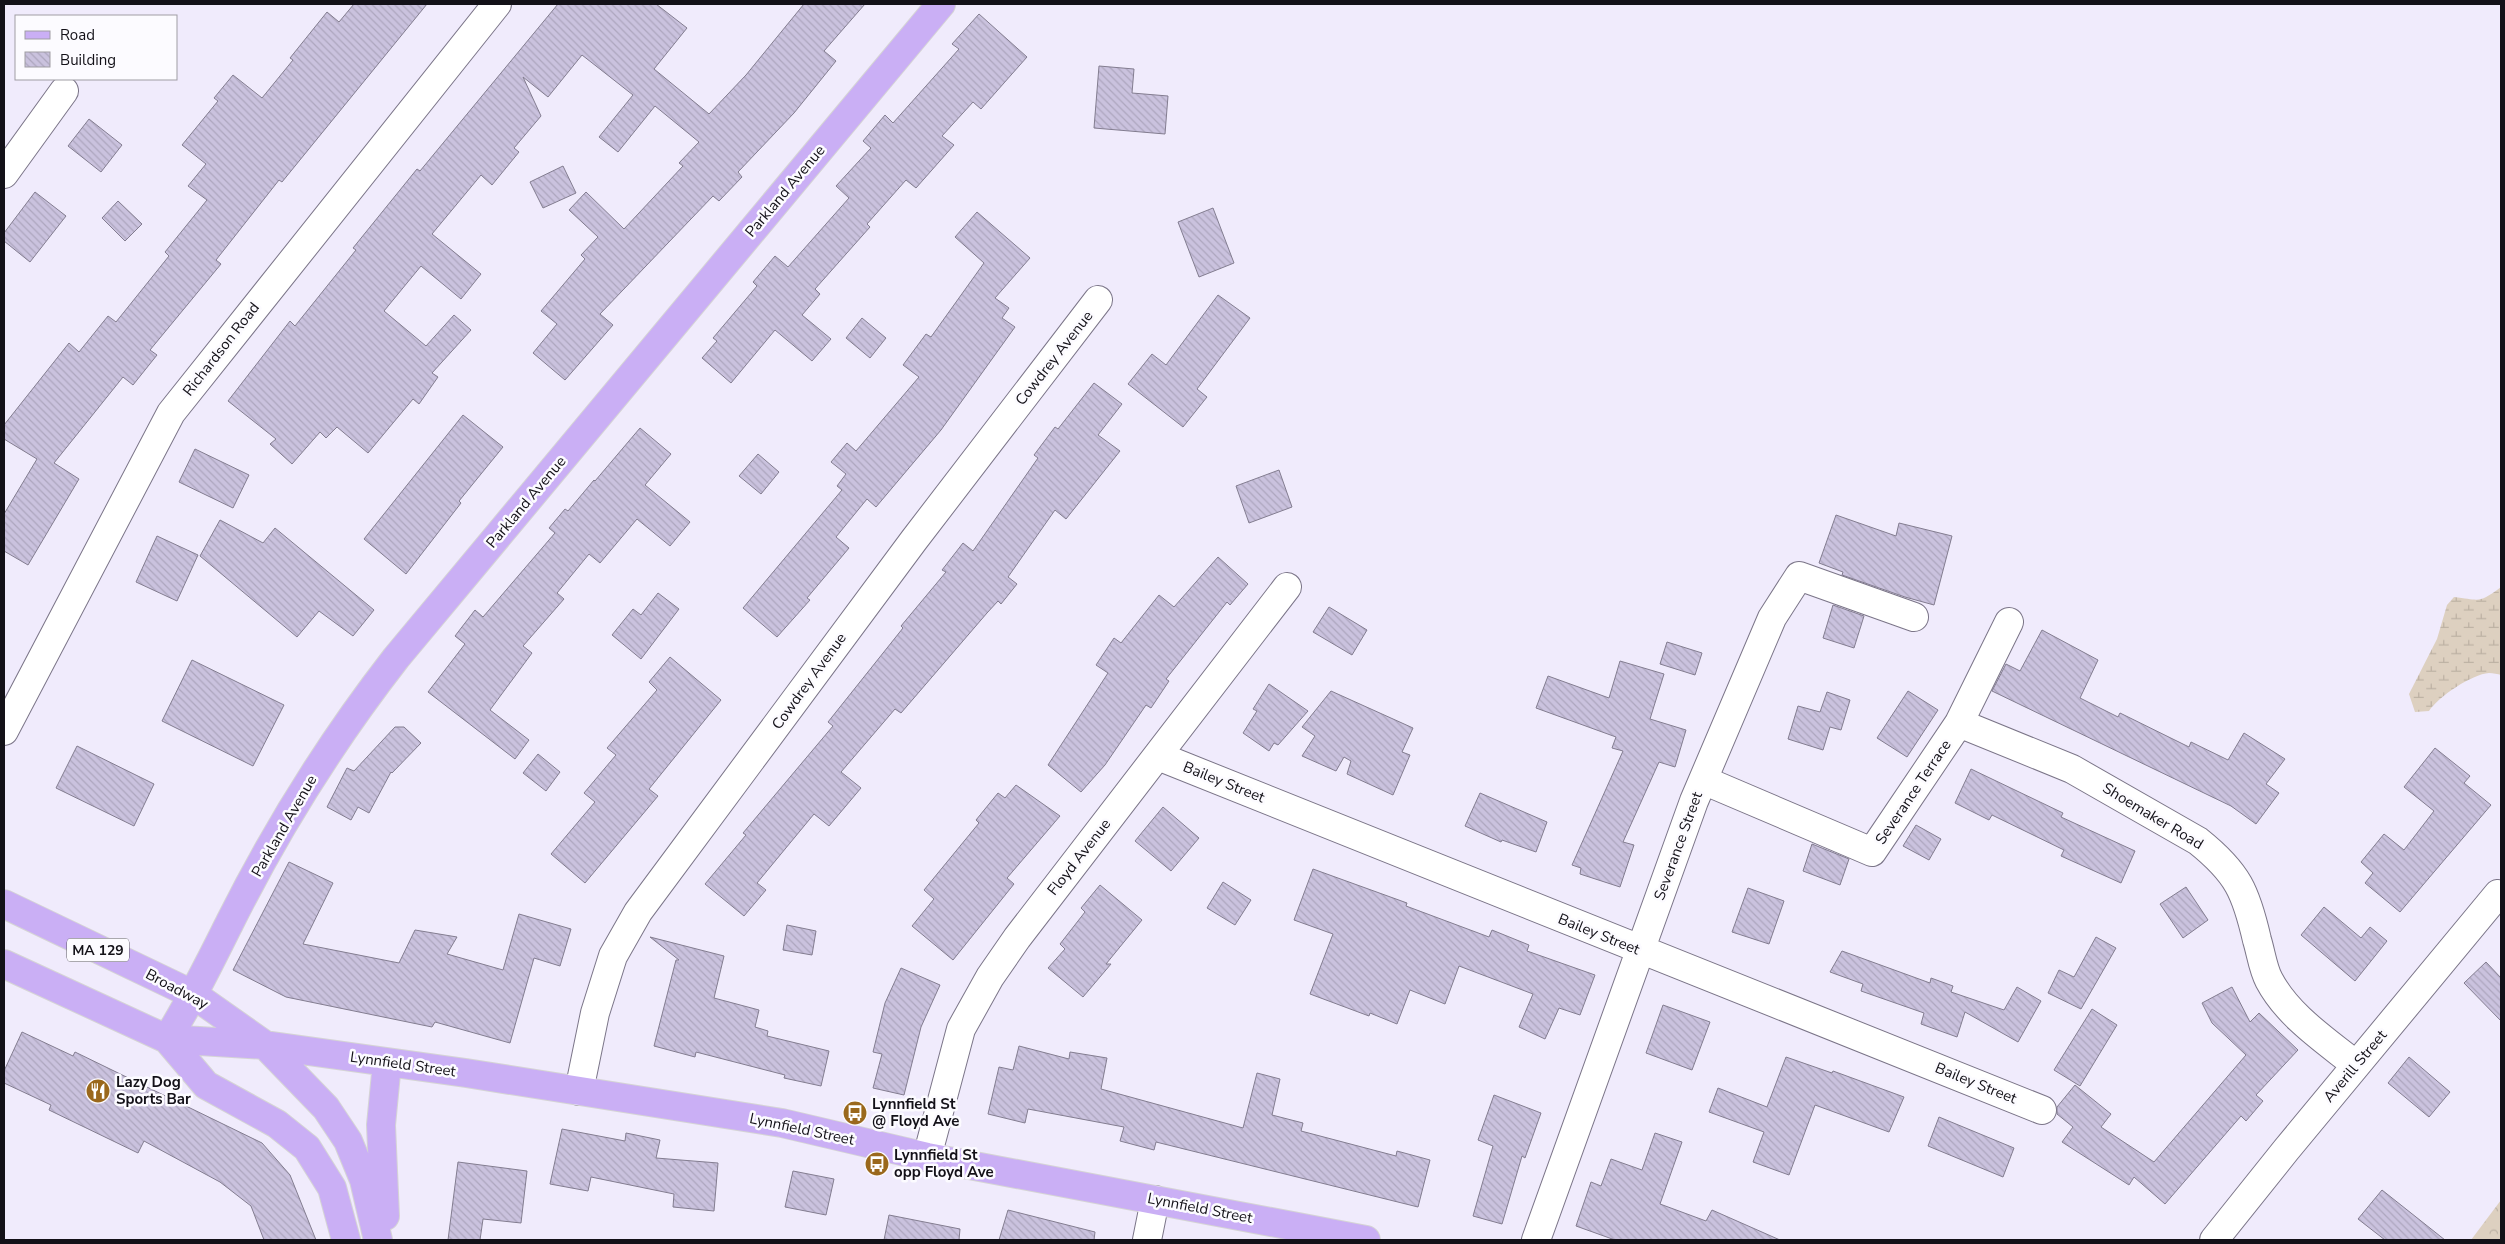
<svg xmlns="http://www.w3.org/2000/svg" width="2505" height="1244" font-family="'Nunito Sans',sans-serif">
<style>
.forest{fill:url(#forest-crowns)}
.wetland{fill:url(#wetland-marsh)}
.building{fill:url(#building-back-hatch);stroke:#837d90}
.lines{fill:none;stroke-linecap:round;stroke-linejoin:round}
.minor-casing{stroke:#7b7588;stroke-width:30}
.major-casing{stroke:#d5d4d5;stroke-width:30}
.minor{stroke:#fff;stroke-width:28}
.major{stroke:#caaff5;stroke-width:28}
.labels{text-anchor:middle;stroke-width:5;stroke-linejoin:round;paint-order:stroke}
.shield{fill:#fcfbff;stroke:#59575d;stroke-width:1}
.shield-label{font-size:14px;font-weight:bold;fill:#131118}
.street-label{font-size:15px;fill:#131118;stroke:#fcfbff}
.poi-label{font-size:15px;font-weight:bold;fill:#131118;stroke:#fcfbff;text-anchor:start}
</style>
<defs>
<pattern id="forest-crowns" width="20" height="18" patternUnits="userSpaceOnUse" patternTransform="scale(1.25)"><rect width="20" height="18" fill="#ddd0c0"/><path d="M2 6a3 3 0 1 1 6 0M12 15a3 3 0 1 1 6 0" fill="none" stroke="#bdb2a4"/></pattern>
<pattern id="wetland-marsh" width="20" height="14" patternUnits="userSpaceOnUse" patternTransform="scale(1.25)"><rect width="20" height="14" fill="#ddd0c0"/><path d="M1 5h8M5 5V1M11 12h8M15 12V8" fill="none" stroke="#bdb2a4"/></pattern>
<pattern id="building-back-hatch" width="6" height="6" patternUnits="userSpaceOnUse" patternTransform="scale(1.25)"><rect width="6" height="6" fill="#cac2de"/><path d="M-1 5l2 2M0 0l6 6M5-1l2 2" fill="none" stroke="#ada6be"/></pattern>
</defs>
<rect width="100%" height="100%" fill="#f0ebfc"/>
<path class="forest" d="M 2501,1200 L 2501,1240 L 2471,1240 Z"/>
<path class="wetland" d="M 2501,587 L 2501,675 C 2498,674 2493,673 2489,673 C 2472,674 2438,697 2429,711 L 2415,712 L 2409,694 L 2437,639 L 2447,605 L 2454,597 C 2481,600 2478,604 2501,587 Z"/>
<path class="building" d="M 354,4 L 427,4 L 282,182 L 279,180 L 216,260 L 221,264 L 150,350 L 157,355 L 133,385 L 123,377 L 54,463 L 79,479 L 28,565 L 4,551 L 4,514 L 37,459 L 4,439 L 4,425 L 69,343 L 79,352 L 108,316 L 116,322 L 169,256 L 165,252 L 207,200 L 188,186 L 206,164 L 182,145 L 218,101 L 214,98 L 233,75 L 262,98 L 293,60 L 290,58 L 327,12 L 339,22 Z
M 558,4 L 656,4 L 687,28 L 654,69 L 709,114 L 746,75 L 804,4 L 865,4 L 824,51 L 836,61 L 794,113 L 738,172 L 742,177 L 719,201 L 713,196 L 600,314 L 613,325 L 565,380 L 533,353 L 557,324 L 541,311 L 585,259 L 581,255 L 598,237 L 569,210 L 586,192 L 624,229 L 683,166 L 679,163 L 699,142 L 655,106 L 618,152 L 599,137 L 633,95 L 582,55 L 548,97 L 523,77 L 541,116 L 514,148 L 519,152 L 492,185 L 481,175 L 432,234 L 481,274 L 461,299 L 421,266 L 384,311 L 426,346 L 454,315 L 471,330 L 432,373 L 438,377 L 419,404 L 413,399 L 368,453 L 337,427 L 326,438 L 320,432 L 292,464 L 270,444 L 276,439 L 228,401 L 290,321 L 295,326 L 356,250 L 353,248 L 417,169 L 420,171 Z
M 979,14 L 1027,57 L 981,109 L 973,102 L 942,136 L 954,145 L 916,188 L 906,180 L 867,224 L 870,227 L 815,289 L 820,294 L 802,315 L 831,339 L 812,361 L 775,330 L 731,383 L 702,358 L 717,341 L 713,338 L 757,286 L 753,282 L 775,256 L 788,267 L 849,198 L 836,186 L 871,148 L 863,141 L 885,115 L 893,123 L 959,49 L 952,44 Z
M 1099,66 L 1134,69 L 1132,93 L 1168,96 L 1165,134 L 1094,128 Z
M 89,119 L 122,145 L 101,172 L 68,146 Z
M 563,166 L 576,193 L 543,208 L 530,182 Z
M 35,192 L 66,216 L 30,262 L 4,241 L 4,233 Z
M 118,201 L 142,224 L 125,241 L 102,218 Z
M 1213,208 L 1234,263 L 1199,277 L 1178,222 Z
M 977,212 L 1030,258 L 995,298 L 1009,308 L 1002,318 L 1015,327 L 941,430 L 876,507 L 867,499 L 836,537 L 849,548 L 807,598 L 810,600 L 777,637 L 743,608 L 842,490 L 837,486 L 846,474 L 831,462 L 847,443 L 856,451 L 919,377 L 903,365 L 926,334 L 931,337 L 984,263 L 955,237 Z
M 1218,295 L 1250,318 L 1197,389 L 1207,397 L 1183,427 L 1128,384 L 1152,354 L 1166,365 Z
M 862,318 L 886,338 L 870,358 L 846,338 Z
M 1094,383 L 1122,404 L 1098,435 L 1120,451 L 1066,519 L 1055,510 L 1008,577 L 1017,584 L 1001,604 L 998,601 L 987,613 L 901,713 L 895,709 L 841,772 L 861,788 L 829,826 L 814,814 L 757,883 L 766,890 L 744,916 L 705,884 L 746,835 L 743,833 L 833,726 L 828,722 L 903,628 L 901,626 L 946,572 L 942,570 L 963,543 L 973,551 L 1038,458 L 1034,455 L 1055,427 L 1058,429 Z
M 463,415 L 503,447 L 459,501 L 461,503 L 406,574 L 364,539 Z
M 640,428 L 671,454 L 645,485 L 690,522 L 670,546 L 637,519 L 600,563 L 589,554 L 557,593 L 564,599 L 523,646 L 532,653 L 490,710 L 529,740 L 515,759 L 428,692 L 465,644 L 455,636 L 475,610 L 483,617 L 555,533 L 549,528 L 565,509 L 568,511 L 594,480 L 595,481 Z
M 195,449 L 249,475 L 233,508 L 179,482 Z
M 758,454 L 779,472 L 761,494 L 739,476 Z
M 1279,470 L 1292,507 L 1249,523 L 1236,486 Z
M 1836,515 L 1896,536 L 1899,523 L 1952,536 L 1934,605 L 1905,597 L 1842,575 L 1843,572 L 1819,563 Z
M 220,520 L 263,543 L 275,528 L 374,610 L 353,636 L 319,611 L 297,637 L 200,556 Z
M 157,536 L 198,555 L 177,601 L 136,582 Z
M 1218,557 L 1248,584 L 1230,605 L 1227,602 L 1166,679 L 1169,681 L 1151,708 L 1146,705 L 1105,765 L 1081,792 L 1048,765 L 1108,673 L 1096,665 L 1114,638 L 1121,643 L 1159,595 L 1174,607 Z
M 658,593 L 679,609 L 641,659 L 612,635 L 633,609 L 641,615 Z
M 1833,605 L 1864,616 L 1854,648 L 1823,638 Z
M 1329,607 L 1367,630 L 1352,655 L 1313,632 Z
M 2042,630 L 2098,660 L 2080,698 L 2118,717 L 2120,713 L 2189,747 L 2191,742 L 2228,760 L 2244,733 L 2285,759 L 2266,784 L 2279,793 L 2256,824 L 2231,806 L 1992,691 L 2006,664 L 2020,671 Z
M 1667,642 L 1702,653 L 1695,675 L 1660,664 Z
M 670,657 L 721,700 L 649,789 L 658,796 L 585,883 L 551,854 L 595,802 L 584,793 L 616,755 L 607,748 L 657,690 L 649,682 Z
M 192,660 L 284,705 L 253,766 L 162,721 Z
M 1620,661 L 1664,674 L 1650,719 L 1686,730 L 1675,767 L 1659,762 L 1623,842 L 1634,845 L 1620,887 L 1580,874 L 1581,868 L 1572,865 L 1623,751 L 1612,748 L 1616,737 L 1536,708 L 1548,676 L 1609,698 Z
M 1269,684 L 1308,711 L 1278,745 L 1274,743 L 1269,751 L 1243,733 L 1257,711 L 1253,709 Z
M 1331,691 L 1413,728 L 1402,752 L 1410,755 L 1393,795 L 1347,774 L 1351,761 L 1344,757 L 1336,771 L 1302,756 L 1315,736 L 1302,727 Z
M 1908,691 L 1938,710 L 1907,757 L 1877,738 Z
M 1827,692 L 1850,700 L 1841,730 L 1830,727 L 1823,750 L 1788,739 L 1798,706 L 1820,712 Z
M 395,727 L 404,727 L 421,743 L 392,773 L 391,772 L 369,813 L 358,807 L 351,820 L 327,807 L 347,768 L 354,771 Z
M 77,746 L 154,784 L 134,826 L 56,788 Z
M 2435,748 L 2470,776 L 2464,783 L 2491,805 L 2400,912 L 2365,883 L 2373,873 L 2361,862 L 2384,834 L 2404,850 L 2434,811 L 2404,787 Z
M 538,754 L 560,772 L 546,791 L 523,773 Z
M 1971,769 L 2063,813 L 2061,817 L 2135,851 L 2121,883 L 2061,856 L 2064,850 L 1992,815 L 1989,820 L 1955,803 Z
M 1016,785 L 1060,816 L 1007,878 L 1014,884 L 953,960 L 912,926 L 934,899 L 924,890 L 979,823 L 976,820 L 998,793 L 1005,798 Z
M 1480,793 L 1547,822 L 1536,852 L 1502,840 L 1501,842 L 1465,826 Z
M 1163,807 L 1199,838 L 1171,871 L 1135,841 Z
M 1916,825 L 1941,839 L 1929,860 L 1903,846 Z
M 1812,844 L 1849,859 L 1840,885 L 1803,871 Z
M 289,862 L 333,883 L 303,944 L 399,963 L 415,930 L 457,937 L 447,954 L 503,970 L 519,914 L 571,929 L 560,966 L 534,958 L 510,1043 L 435,1022 L 432,1027 L 286,997 L 233,970 Z
M 1313,869 L 1407,903 L 1406,906 L 1489,937 L 1492,930 L 1529,945 L 1527,951 L 1595,975 L 1580,1015 L 1559,1008 L 1545,1039 L 1519,1027 L 1533,994 L 1459,966 L 1445,1004 L 1410,990 L 1397,1024 L 1370,1013 L 1369,1016 L 1310,994 L 1333,934 L 1294,920 Z
M 1223,882 L 1251,900 L 1235,925 L 1207,908 Z
M 1100,885 L 1142,920 L 1106,964 L 1111,964 L 1083,997 L 1048,968 L 1065,949 L 1060,944 L 1085,912 L 1081,908 Z
M 2186,887 L 2208,920 L 2183,938 L 2160,904 Z
M 1748,888 L 1784,901 L 1769,944 L 1732,932 Z
M 2324,907 L 2361,938 L 2370,927 L 2387,941 L 2355,981 L 2301,935 Z
M 787,925 L 816,931 L 812,955 L 783,950 Z
M 650,937 L 724,956 L 714,998 L 759,1010 L 755,1027 L 768,1031 L 767,1036 L 829,1051 L 821,1086 L 784,1078 L 785,1075 L 696,1052 L 695,1057 L 654,1046 L 676,960 L 679,960 Z
M 2096,937 L 2116,948 L 2081,1009 L 2048,993 L 2059,970 L 2074,977 Z
M 1842,951 L 1930,983 L 1931,978 L 1953,986 L 1951,992 L 2004,1010 L 2017,987 L 2041,1001 L 2018,1042 L 1965,1012 L 1957,1037 L 1921,1024 L 1924,1013 L 1861,991 L 1863,984 L 1830,972 Z
M 2486,962 L 2501,978 L 2501,1021 L 2464,983 Z
M 901,968 L 940,985 L 921,1027 L 904,1095 L 873,1088 L 882,1054 L 873,1052 L 885,1003 Z
M 2232,987 L 2250,1022 L 2259,1013 L 2298,1050 L 2256,1095 L 2263,1101 L 2246,1121 L 2241,1116 L 2165,1204 L 2134,1177 L 2129,1185 L 2062,1142 L 2073,1127 L 2057,1114 L 2057,1107 L 2075,1085 L 2111,1114 L 2101,1127 L 2154,1162 L 2246,1055 L 2212,1023 L 2202,1003 Z
M 1663,1005 L 1710,1022 L 1692,1070 L 1646,1053 Z
M 2092,1009 L 2117,1025 L 2080,1086 L 2054,1070 Z
M 22,1032 L 73,1056 L 75,1052 L 262,1143 L 290,1175 L 316,1240 L 264,1240 L 251,1206 L 220,1182 L 144,1141 L 138,1153 L 49,1110 L 51,1105 L 4,1083 L 4,1071 Z
M 1019,1046 L 1069,1059 L 1070,1052 L 1107,1058 L 1101,1089 L 1243,1128 L 1257,1073 L 1280,1079 L 1272,1115 L 1303,1123 L 1301,1131 L 1396,1156 L 1397,1151 L 1430,1160 L 1418,1207 L 1156,1142 L 1154,1150 L 1120,1141 L 1124,1127 L 1028,1109 L 1025,1123 L 988,1114 L 999,1067 L 1013,1070 Z
M 1786,1057 L 1832,1073 L 1833,1071 L 1904,1097 L 1889,1132 L 1815,1105 L 1789,1175 L 1753,1162 L 1764,1132 L 1709,1112 L 1718,1088 L 1767,1107 Z
M 2409,1057 L 2450,1092 L 2429,1117 L 2388,1083 Z
M 1494,1095 L 1541,1113 L 1525,1158 L 1522,1156 L 1502,1224 L 1473,1216 L 1493,1146 L 1478,1140 Z
M 1939,1117 L 2014,1148 L 2003,1177 L 1928,1146 Z
M 562,1129 L 625,1141 L 626,1133 L 660,1140 L 656,1158 L 718,1163 L 714,1211 L 673,1207 L 674,1194 L 591,1177 L 588,1191 L 550,1184 Z
M 1655,1133 L 1682,1142 L 1660,1204 L 1706,1221 L 1712,1210 L 1780,1240 L 1615,1240 L 1576,1226 L 1591,1182 L 1601,1186 L 1611,1159 L 1642,1170 Z
M 458,1162 L 527,1171 L 521,1223 L 483,1219 L 480,1240 L 448,1240 Z
M 793,1171 L 834,1179 L 826,1215 L 785,1207 Z
M 2382,1190 L 2445,1240 L 2385,1240 L 2358,1219 Z
M 1008,1210 L 1095,1232 L 1094,1240 L 999,1240 Z
M 889,1215 L 960,1229 L 959,1240 L 884,1240 Z"/>
<g class="lines">
<defs>
<path id="minor" d="M 4,174 L 64,91
M 1959,723 L 2072,769 L 2198,841 C 2238,873 2246,892 2257,940 C 2261,953 2263,969 2269,980 C 2288,1016 2325,1040 2356,1065
M 4,731 L 171,413 L 497,4
M 1158,756 L 2042,1110
M 1703,780 L 1872,852 L 1959,723 L 2009,622
M 579,1091 L 595,1013 L 613,956 L 638,912 L 914,540 L 1098,300
M 927,1157 L 961,1029 L 990,977 L 1017,938 L 1287,587
M 1147,1240 L 1155,1200
M 1536,1240 L 1694,801 L 1772,618 L 1799,576 L 1914,617
M 2214,1240 L 2286,1150 L 2498,894"/>
<path id="major" d="M 4,904 L 194,995 L 265,1045 L 326,1108 L 348,1141 L 364,1180 L 378,1240
M 4,964 L 167,1039 L 265,1045 L 466,1073 L 782,1123 L 927,1157 L 1366,1240
M 167,1039 C 191,1001 210,962 230,922 C 276,830 333,739 396,658 L 941,4
M 167,1039 L 206,1085 L 277,1124 L 307,1148 L 332,1188 L 346,1240
M 385,1216 L 381,1125 L 387,1063"/>
</defs>
<use href="#minor" class="minor-casing"/>
<use href="#major" class="major-casing"/>
<use href="#minor" class="minor"/>
<use href="#major" class="major"/>
</g>
<defs>
<symbol id="restaurant-disc" viewBox="-11 -11 22 22"><circle r="9.5" fill="#9a681c" stroke="#fcfbff"/><path d="M-5-6h1v4h1v-4h1v4h1v-4h1v5L-1.5 .5V6h-2V.5L-5-1ZM5-6V6H3V1.5H1.5Q1.5-4 5-6Z" fill="#fff"/></symbol>
<symbol id="bus-disc" viewBox="-11 -11 22 22"><circle r="9.5" fill="#9a681c" stroke="#fcfbff"/><path d="M-5-6H5V4H4V6H2V4H-2V6H-4V4H-5ZM-3.5-4V0h7V-4ZM-3.5 1.2v1.5H-2V1.2ZM2 1.2v1.5H3.5V1.2Z" fill="#fff"/></symbol>
</defs>
<g fill-rule="evenodd">
<use href="#restaurant-disc" x="84" y="1077" width="28" height="28"/>
<use href="#bus-disc" x="841" y="1099" width="28" height="28"/>
<use href="#bus-disc" x="863" y="1150" width="28" height="28"/>
</g>
<g class="labels">
<rect class="shield" x="67" y="938.5" width="62" height="23" rx="4"/>
<g class="shield-label">
<text x="98" y="955">MA 129</text>
</g>
<g class="street-label">
<text transform="translate(785 191) rotate(-50)" y="5">Parkland Avenue</text>
<text transform="translate(221 349) rotate(-52)" y="5">Richardson Road</text>
<text transform="translate(1054 358) rotate(-52)" y="5">Cowdrey Avenue</text>
<text transform="translate(526 502) rotate(-50)" y="5">Parkland Avenue</text>
<text transform="translate(809 681) rotate(-54)" y="5">Cowdrey Avenue</text>
<text transform="translate(1224 782) rotate(22)" y="5">Bailey Street</text>
<text transform="translate(1913 792) rotate(-56)" y="5">Severance Terrace</text>
<text transform="translate(2153 816) rotate(31)" y="5">Shoemaker Road</text>
<text transform="translate(284 826) rotate(-60)" y="5">Parkland Avenue</text>
<text transform="translate(1678 846) rotate(-70)" y="5">Severance Street</text>
<text transform="translate(1079 857) rotate(-52)" y="5">Floyd Avenue</text>
<text transform="translate(1599 934) rotate(22)" y="5">Bailey Street</text>
<text transform="translate(177 989) rotate(28)" y="5">Broadway</text>
<text transform="translate(403 1064) rotate(8)" y="5">Lynnfield Street</text>
<text transform="translate(2355 1066) rotate(-50)" y="5">Averill Street</text>
<text transform="translate(1976 1083) rotate(22)" y="5">Bailey Street</text>
<text transform="translate(802 1129) rotate(12)" y="5">Lynnfield Street</text>
<text transform="translate(1200 1208) rotate(11)" y="5">Lynnfield Street</text>
</g>
<g class="poi-label">
<text x="116" y="1087">Lazy Dog<tspan x="116" dy="17">Sports Bar</tspan></text>
<text x="872" y="1109">Lynnfield St<tspan x="872" dy="17">@ Floyd Ave</tspan></text>
<text x="894" y="1160">Lynnfield St<tspan x="894" dy="17">opp Floyd Ave</tspan></text>
</g>
</g>
<rect width="2505" height="1244" fill="none" stroke="#131118" stroke-width="10"/>
<rect x="15" y="15" width="162" height="65" fill="#fcfbff" stroke="#9f9da3"/>
<rect x="25" y="31" width="25" height="8" fill="#caaff5" stroke="#9f9da3"/>
<text x="60" y="40" font-size="15" fill="#131118">Road</text>
<rect x="25" y="52" width="25" height="15" fill="url(#building-back-hatch)" stroke="#9f9da3"/>
<text x="60" y="65" font-size="15" fill="#131118">Building</text>
</svg>
